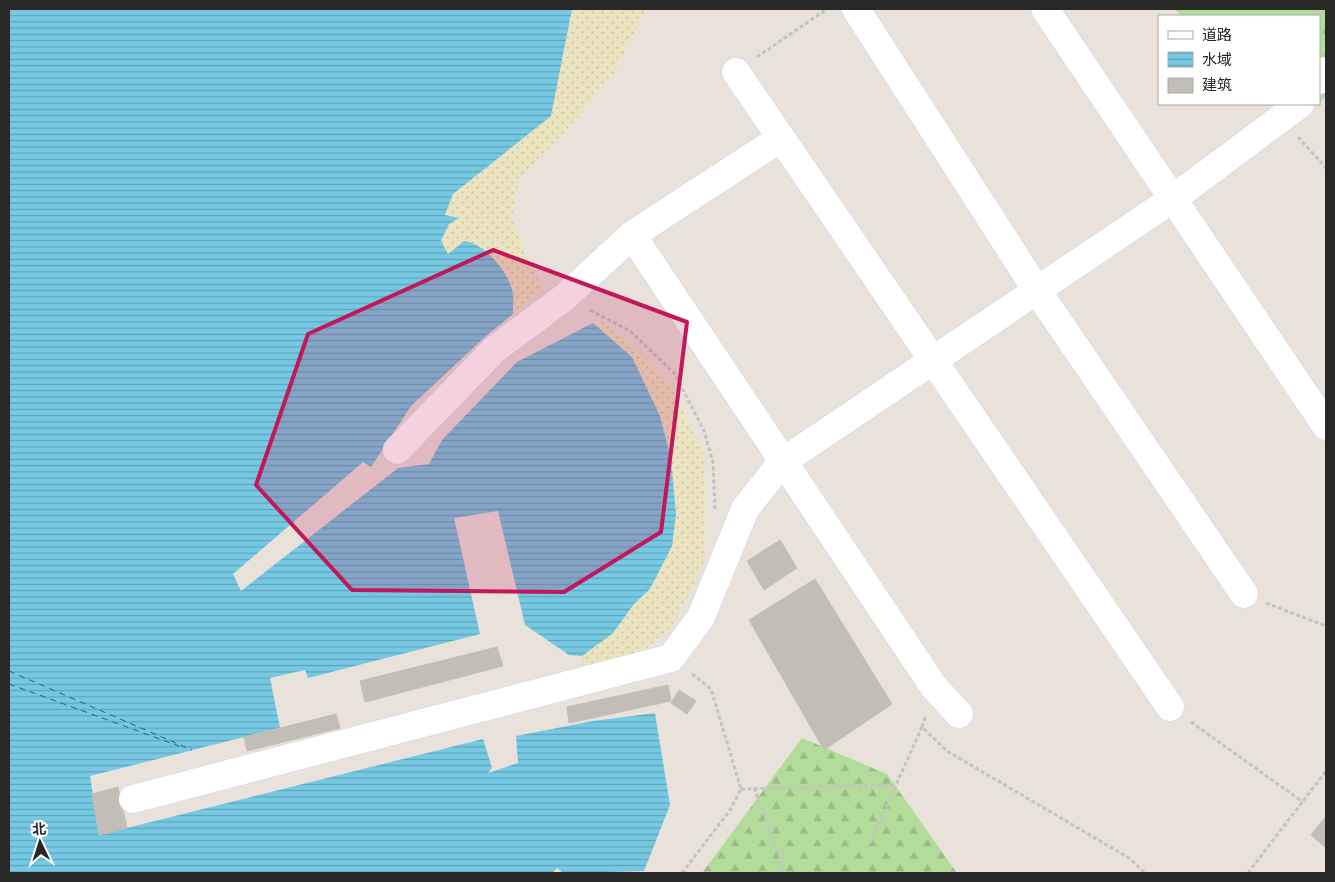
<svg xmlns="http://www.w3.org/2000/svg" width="1335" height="882" font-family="Cabin,'Noto Sans SC',sans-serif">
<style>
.forest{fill:url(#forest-firs)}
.sand{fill:url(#sand-dots)}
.water{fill:url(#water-rules)}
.pier{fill:#e9e2db}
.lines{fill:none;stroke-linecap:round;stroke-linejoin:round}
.ferry{stroke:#18678b;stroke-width:1;stroke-dasharray:6 5;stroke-linecap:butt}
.building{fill:#c2bdb6;stroke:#c4beb5}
.minor-casing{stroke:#d0d3e0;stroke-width:29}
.path{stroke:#c3c3c3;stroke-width:3;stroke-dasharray:4 2.5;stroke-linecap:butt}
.minor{stroke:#fff;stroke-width:28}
.marked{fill:#c2185b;fill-opacity:0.2;stroke:#c2185b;stroke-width:4;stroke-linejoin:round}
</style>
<defs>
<pattern id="forest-firs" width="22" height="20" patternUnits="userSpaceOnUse" patternTransform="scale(1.25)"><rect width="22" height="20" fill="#b3dc9b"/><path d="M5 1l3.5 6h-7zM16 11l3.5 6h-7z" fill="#9abd86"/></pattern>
<pattern id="sand-dots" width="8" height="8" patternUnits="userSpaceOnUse" patternTransform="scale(1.25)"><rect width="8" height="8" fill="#ece4c0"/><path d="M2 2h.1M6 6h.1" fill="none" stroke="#cac4a5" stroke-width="1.8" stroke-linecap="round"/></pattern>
<pattern id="water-rules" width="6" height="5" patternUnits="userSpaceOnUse" patternTransform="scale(1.25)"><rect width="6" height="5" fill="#76c9e3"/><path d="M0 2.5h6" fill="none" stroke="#61a3b8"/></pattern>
</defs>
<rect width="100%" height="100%" fill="#e9e2db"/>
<path class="forest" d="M 1174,9 L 1326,9 L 1326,96 L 1319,103 L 1319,16 L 1181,16 Z
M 802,738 L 887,774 L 957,873 L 702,873 Z"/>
<path class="sand" d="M 572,9 L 647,9 L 613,75 L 573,123 L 520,177 L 512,217 L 527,258 L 545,290 L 513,314 C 513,306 514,297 512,290 C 507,270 484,243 464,241 L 448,254 L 441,241 L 449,224 L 458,219 L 445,215 L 453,194 L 551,116 Z
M 602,321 L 639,349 L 669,382 L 704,455 L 706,505 L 703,566 L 673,626 L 647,648 L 584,671 L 582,656 L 613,633 L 634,604 L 650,589 L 632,357 L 593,323 Z"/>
<path class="water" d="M 9,9 L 572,9 L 551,116 L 453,194 L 445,215 L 459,218 L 449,224 L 441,241 L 448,254 L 464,241 C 484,243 507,270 512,290 C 514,297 513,306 513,314 L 487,335 L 515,363 L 593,323 L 632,357 L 660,416 L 671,459 L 676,514 L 672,546 L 650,589 L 634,604 L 613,633 L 582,656 L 593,721 L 655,713 L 670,805 L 644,871 L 563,873 L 557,868 L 552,873 L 9,873 Z"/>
<path class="pier" d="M 487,335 L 516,363 L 442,440 L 429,464 L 398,468 L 241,591 L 233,574 L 363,462 L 371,467 L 411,406 Z
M 498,511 L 525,625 L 569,655 L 582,656 L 593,721 L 516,736 L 518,763 L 488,773 L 492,768 L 483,739 L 99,835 L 90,776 L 280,728 L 270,678 L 305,670 L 308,678 L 480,634 L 454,518 Z"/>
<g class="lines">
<path class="ferry" d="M 9,671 L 192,750
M 9,684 L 179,746"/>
</g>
<path class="building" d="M 780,540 L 797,568 L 764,590 L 747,561 Z
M 815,579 L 892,704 L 824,750 L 749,620 Z
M 497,647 L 503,666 L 365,702 L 360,681 Z
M 668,685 L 671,701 L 569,723 L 567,707 Z
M 679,690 L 696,701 L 687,714 L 671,703 Z
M 336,714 L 340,728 L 247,751 L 244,737 Z
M 118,787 L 127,828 L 99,835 L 92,794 Z
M 1326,816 L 1326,848 L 1311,835 Z"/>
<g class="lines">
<defs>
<path id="minor" d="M 856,9 L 1036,289 L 1244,594
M 1045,9 L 1326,426
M 736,72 L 1170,707
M 1319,80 L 1326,71
M 632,235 L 934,687 L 959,714
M 397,450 L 494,350 L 565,297 L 632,235 L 781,138
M 133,799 L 671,658 L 701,617 L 745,509 L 782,462 L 1174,198 L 1300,104"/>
</defs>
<use href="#minor" class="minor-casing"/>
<path class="path" d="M 757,57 L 827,9
M 1298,137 L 1326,168
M 590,310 L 630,331 L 675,374 L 704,431 L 713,462 L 715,509
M 1266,603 L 1326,626
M 925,717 L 922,727 L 947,751 L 1129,858 L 1145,873
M 1191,722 L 1303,802
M 754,788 L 783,866 L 782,873
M 741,789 L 897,785
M 870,843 L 922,727
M 682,873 L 730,810 L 741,789 L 711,689 L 692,674
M 1248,873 L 1326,771"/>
<use href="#minor" class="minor"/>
</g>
<path class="marked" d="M 493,250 L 687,322 L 661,532 L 564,592 L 352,590 L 256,485 L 308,334 Z"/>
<rect width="1335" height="882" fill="none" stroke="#282828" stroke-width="20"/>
<rect x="1158" y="15" width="162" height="90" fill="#ffffff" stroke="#a9a9a9"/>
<rect x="1168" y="31" width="25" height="8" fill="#ffffff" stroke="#a9a9a9"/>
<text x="1202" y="40" font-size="15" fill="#282828">道路</text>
<rect x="1168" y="52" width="25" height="15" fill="url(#water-rules)" stroke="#a9a9a9"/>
<text x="1202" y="65" font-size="15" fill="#282828">水域</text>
<rect x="1168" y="78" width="25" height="15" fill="#c2bdb6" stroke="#a9a9a9"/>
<text x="1202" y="90" font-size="15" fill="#282828">建筑</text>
<g transform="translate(40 842) rotate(356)" stroke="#ffffff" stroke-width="4" paint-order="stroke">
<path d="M0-4L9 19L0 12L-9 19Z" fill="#282828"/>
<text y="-8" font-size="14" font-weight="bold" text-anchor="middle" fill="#282828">北</text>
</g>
</svg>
